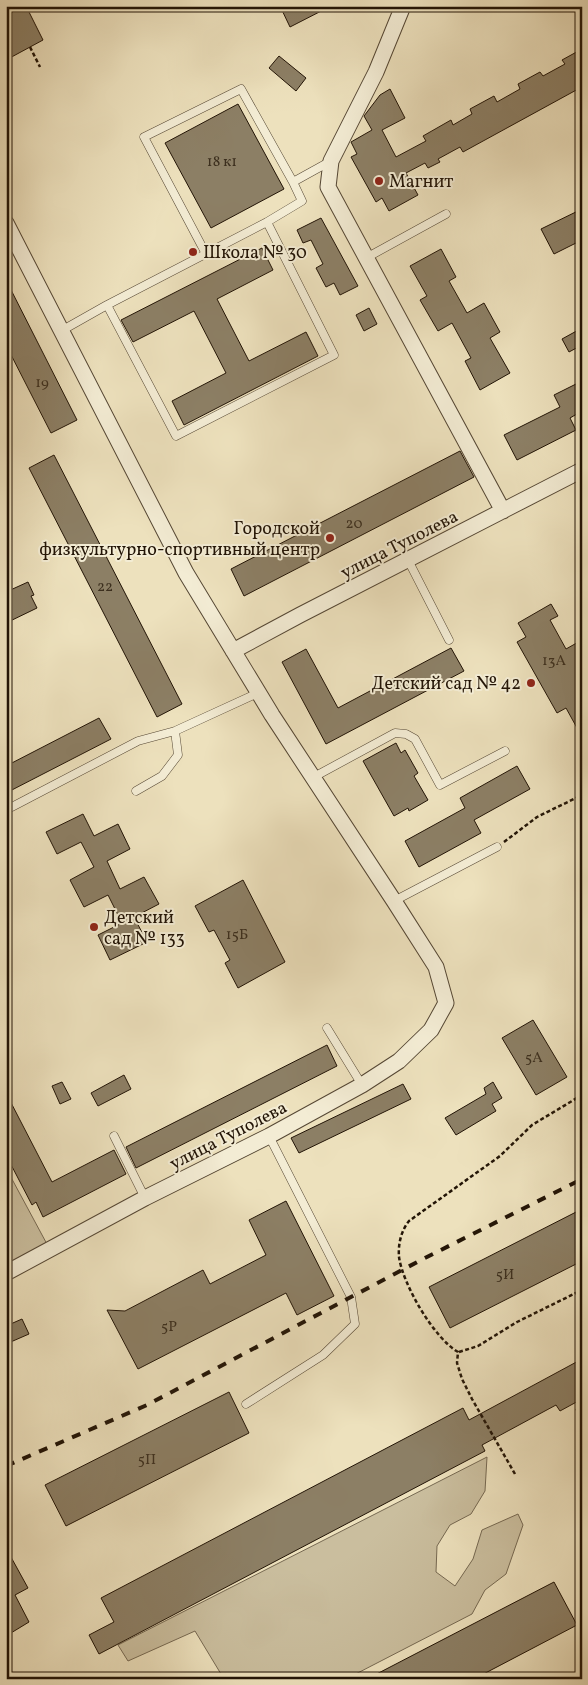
<svg xmlns="http://www.w3.org/2000/svg" width="588" height="1685" font-family="Vollkorn,serif">
<style>
.green{fill:#cabe9e;stroke:#766952}
.building{fill:#8c7f65;stroke:#221406}
.lines{fill:none;stroke-linecap:round;stroke-linejoin:round}
.lane-casing{stroke:#554734;stroke-width:9}
.street-casing{stroke:#554734;stroke-width:17}
.path{stroke:#221406;stroke-width:2.5;stroke-dasharray:4 2.5;stroke-linecap:butt}
.lane{stroke:#f3ecd4;stroke-width:8}
.street{stroke:#f3ecd4;stroke-width:15}
.rail{stroke:#221406;stroke-width:4;stroke-dasharray:9 9;stroke-linecap:butt}
.poi-dot{fill:#8f2418;stroke:#f3ecd4;stroke-width:2}
.labels{text-anchor:middle;stroke-width:4;stroke-linejoin:round;paint-order:stroke}
.number-label{font-size:15px;fill:#3c2f1e}
.poi-label{font-size:18px;fill:#221406;stroke:#f3ecd4;text-anchor:start}
.street-label{font-size:18px;fill:#221406;stroke:#f3ecd4}
</style>
<rect width="100%" height="100%" fill="#ede1bd"/>
<filter id="stains"><feTurbulence type="fractalNoise" baseFrequency=".004" numOctaves="4"/><feColorMatrix values="0 0 0 0 .2 0 0 0 0 .09 0 0 0 0 .02 0 0 0 .5 -.17"/></filter>
<radialGradient id="worn" r=".72"><stop offset=".6" stop-color="#630" stop-opacity="0"/><stop offset="1" stop-color="#630" stop-opacity=".3"/></radialGradient>
<path class="green" d="M 6,1168 L 48,1246 L 6,1267 Z
M 487,1457 L 485,1491 L 471,1514 L 450,1525 L 437,1546 L 436,1572 L 455,1586 L 473,1559 L 482,1530 L 518,1514 L 523,1525 L 506,1574 L 485,1590 L 472,1614 L 346,1679 L 224,1679 L 195,1631 L 128,1661 L 118,1645 Z"/>
<path class="building" d="M 6,6 L 26,6 L 43,40 L 6,60 Z
M 280,6 L 331,6 L 290,27 Z
M 582,49 L 582,81 L 577,83 L 580,88 L 463,152 L 460,147 L 438,159 L 440,162 L 428,168 L 425,163 L 406,173 L 418,195 L 389,211 L 382,198 L 376,202 L 351,157 L 357,154 L 351,142 L 372,130 L 364,116 L 380,95 L 390,89 L 405,118 L 382,130 L 396,157 L 426,141 L 423,136 L 451,120 L 453,125 L 472,114 L 470,109 L 494,96 L 497,102 L 520,89 L 518,84 L 540,72 L 543,76 L 565,64 L 562,60 Z
M 279,56 L 306,78 L 296,91 L 269,68 Z
M 238,104 L 284,189 L 211,228 L 165,143 Z
M 582,209 L 582,240 L 554,254 L 541,229 Z
M 321,218 L 358,286 L 340,295 L 334,283 L 326,287 L 316,268 L 323,264 L 311,240 L 303,243 L 297,230 Z
M 262,248 L 273,270 L 217,299 L 249,361 L 306,332 L 318,356 L 184,425 L 172,401 L 226,373 L 194,311 L 133,342 L 121,320 Z
M 441,249 L 456,277 L 449,281 L 467,313 L 484,303 L 500,332 L 490,338 L 510,373 L 480,390 L 465,361 L 471,358 L 452,323 L 438,331 L 420,300 L 427,296 L 410,266 Z
M 6,280 L 77,420 L 51,433 L 6,345 Z
M 369,308 L 377,324 L 364,331 L 356,315 Z
M 582,328 L 582,345 L 569,352 L 562,339 Z
M 582,381 L 582,411 L 570,418 L 576,430 L 517,460 L 504,435 L 560,407 L 554,395 Z
M 460,451 L 474,477 L 244,596 L 231,569 Z
M 54,455 L 182,704 L 157,717 L 29,468 Z
M 28,582 L 34,595 L 31,596 L 37,608 L 6,623 L 6,592 Z
M 551,604 L 558,616 L 550,620 L 566,649 L 582,640 L 582,737 L 566,708 L 557,713 L 517,642 L 526,637 L 518,623 Z
M 451,648 L 464,671 L 326,744 L 282,662 L 306,649 L 338,708 Z
M 99,718 L 111,739 L 6,793 L 6,766 Z
M 396,743 L 401,753 L 405,750 L 418,773 L 414,776 L 428,800 L 409,811 L 408,808 L 394,816 L 363,761 Z
M 517,766 L 530,789 L 474,820 L 481,833 L 419,867 L 405,841 L 465,808 L 460,798 Z
M 83,814 L 94,836 L 118,824 L 130,849 L 107,861 L 120,889 L 144,877 L 159,904 L 134,917 L 147,942 L 110,960 L 98,935 L 122,923 L 108,895 L 84,907 L 70,880 L 94,867 L 81,842 L 57,854 L 46,832 Z
M 243,880 L 285,962 L 238,988 L 225,963 L 230,960 L 214,930 L 209,932 L 195,906 Z
M 533,1020 L 567,1077 L 536,1095 L 502,1038 Z
M 327,1045 L 337,1066 L 136,1168 L 126,1147 Z
M 124,1075 L 131,1089 L 98,1106 L 91,1093 Z
M 62,1082 L 71,1099 L 60,1104 L 52,1086 Z
M 493,1082 L 502,1098 L 492,1104 L 496,1111 L 456,1135 L 445,1118 L 486,1094 L 484,1088 Z
M 403,1084 L 411,1099 L 299,1153 L 291,1138 Z
M 6,1093 L 52,1182 L 114,1150 L 126,1174 L 43,1217 L 36,1202 L 32,1205 L 6,1155 Z
M 286,1201 L 334,1296 L 297,1315 L 286,1293 L 138,1369 L 107,1310 L 125,1311 L 203,1270 L 210,1284 L 266,1255 L 249,1220 Z
M 582,1209 L 582,1261 L 450,1328 L 429,1287 Z
M 22,1319 L 29,1334 L 6,1344 L 6,1326 Z
M 582,1359 L 582,1399 L 560,1411 L 556,1405 L 482,1445 L 485,1451 L 99,1654 L 89,1635 L 114,1622 L 101,1598 L 463,1408 L 469,1420 Z
M 229,1392 L 249,1433 L 66,1526 L 45,1485 Z
M 6,1548 L 28,1588 L 15,1595 L 29,1622 L 6,1636 Z
M 554,1582 L 577,1625 L 474,1679 L 367,1679 Z"/>
<g class="lines">
<defs>
<path id="lane" d="M 267,222 L 334,355 L 176,436 L 107,305 Z
M 267,222 L 302,201 L 293,182 L 331,161
M 206,254 L 144,137 L 241,89 L 293,182
M 366,258 L 446,214
M 61,331 L 107,305
M 408,560 L 449,640
M 312,778 L 395,733 L 406,734 L 415,739 L 440,785 L 505,751
M 136,791 L 162,776 L 178,755 L 175,731
M 6,810 L 138,741 L 175,731 L 258,693
M 394,901 L 497,847
M 327,1028 L 362,1085
M 114,1136 L 145,1198
M 246,1404 L 323,1355 L 355,1324 L 351,1297 L 269,1136"/>
<path id="street" d="M 403,6 L 376,72 L 331,161 L 328,187 L 503,511
M 6,223 L 186,573 L 272,715 L 394,901 L 436,967 L 446,1003 L 431,1030 L 399,1061 L 362,1085 L 269,1136 L 145,1198 L 6,1273
M 233,651 L 300,615 L 582,470"/>
</defs>
<use href="#lane" class="lane-casing"/>
<use href="#street" class="street-casing"/>
<path class="path" d="M 30,47 L 40,67
M 6,83 L 8,84
M 504,842 L 537,817 L 582,795
M 459,1352 L 478,1346 L 517,1322 L 582,1290
M 515,1474 L 472,1399 L 462,1379 L 457,1363 L 458,1352 C 434,1338 403,1285 399,1257 C 398,1244 401,1231 409,1221 L 500,1156 L 532,1125 L 582,1095"/>
<use href="#lane" class="lane"/>
<use href="#street" class="street"/>
<path class="rail" d="M 576,1411 L 582,1409
M 6,1466 L 147,1405 L 421,1260 L 582,1179"/>
</g>
<g class="poi-dot">
<circle cx="379" cy="181" r="5"/>
<circle cx="193" cy="252" r="5"/>
<circle cx="330" cy="538" r="5"/>
<circle cx="531" cy="683" r="5"/>
<circle cx="94" cy="927" r="5"/>
</g>
<g class="labels">
<g class="number-label">
<text x="222" y="166">18 к1</text>
<text x="42" y="387">19</text>
<text x="354" y="528">20</text>
<text x="105" y="591">22</text>
<text x="554" y="665">13А</text>
<text x="237" y="939">15Б</text>
<text x="534" y="1062">5А</text>
<text x="505" y="1279">5И</text>
<text x="169" y="1331">5Р</text>
<text x="147" y="1464">5П</text>
</g>
<g class="poi-label">
<text x="389" y="187">Магнит</text>
<text x="203" y="258">Школа № 30</text>
<text x="320" y="534" text-anchor="end">Городской<tspan x="320" dy="21">физкультурно-спортивный центр</tspan></text>
<text x="521" y="689" text-anchor="end">Детский сад № 42</text>
<text x="104" y="923">Детский<tspan x="104" dy="21">сад № 133</tspan></text>
</g>
<g class="street-label">
<text transform="translate(399 544) rotate(-27)" y="6">улица Туполева</text>
<text transform="translate(228 1135) rotate(-27)" y="6">улица Туполева</text>
</g>
</g>
<rect width="588" height="1685" fill="none" stroke="#ede1bd" stroke-width="25"/>
<rect x="8" y="8" width="573" height="1670" fill="none" stroke="#221406" stroke-width="2.5"/>
<rect x="12" y="12" width="563" height="1660" fill="none" stroke="#221406"/>
<rect width="100%" height="100%" filter="url(#stains)"/>
<rect width="100%" height="100%" fill="url(#worn)"/>
</svg>
